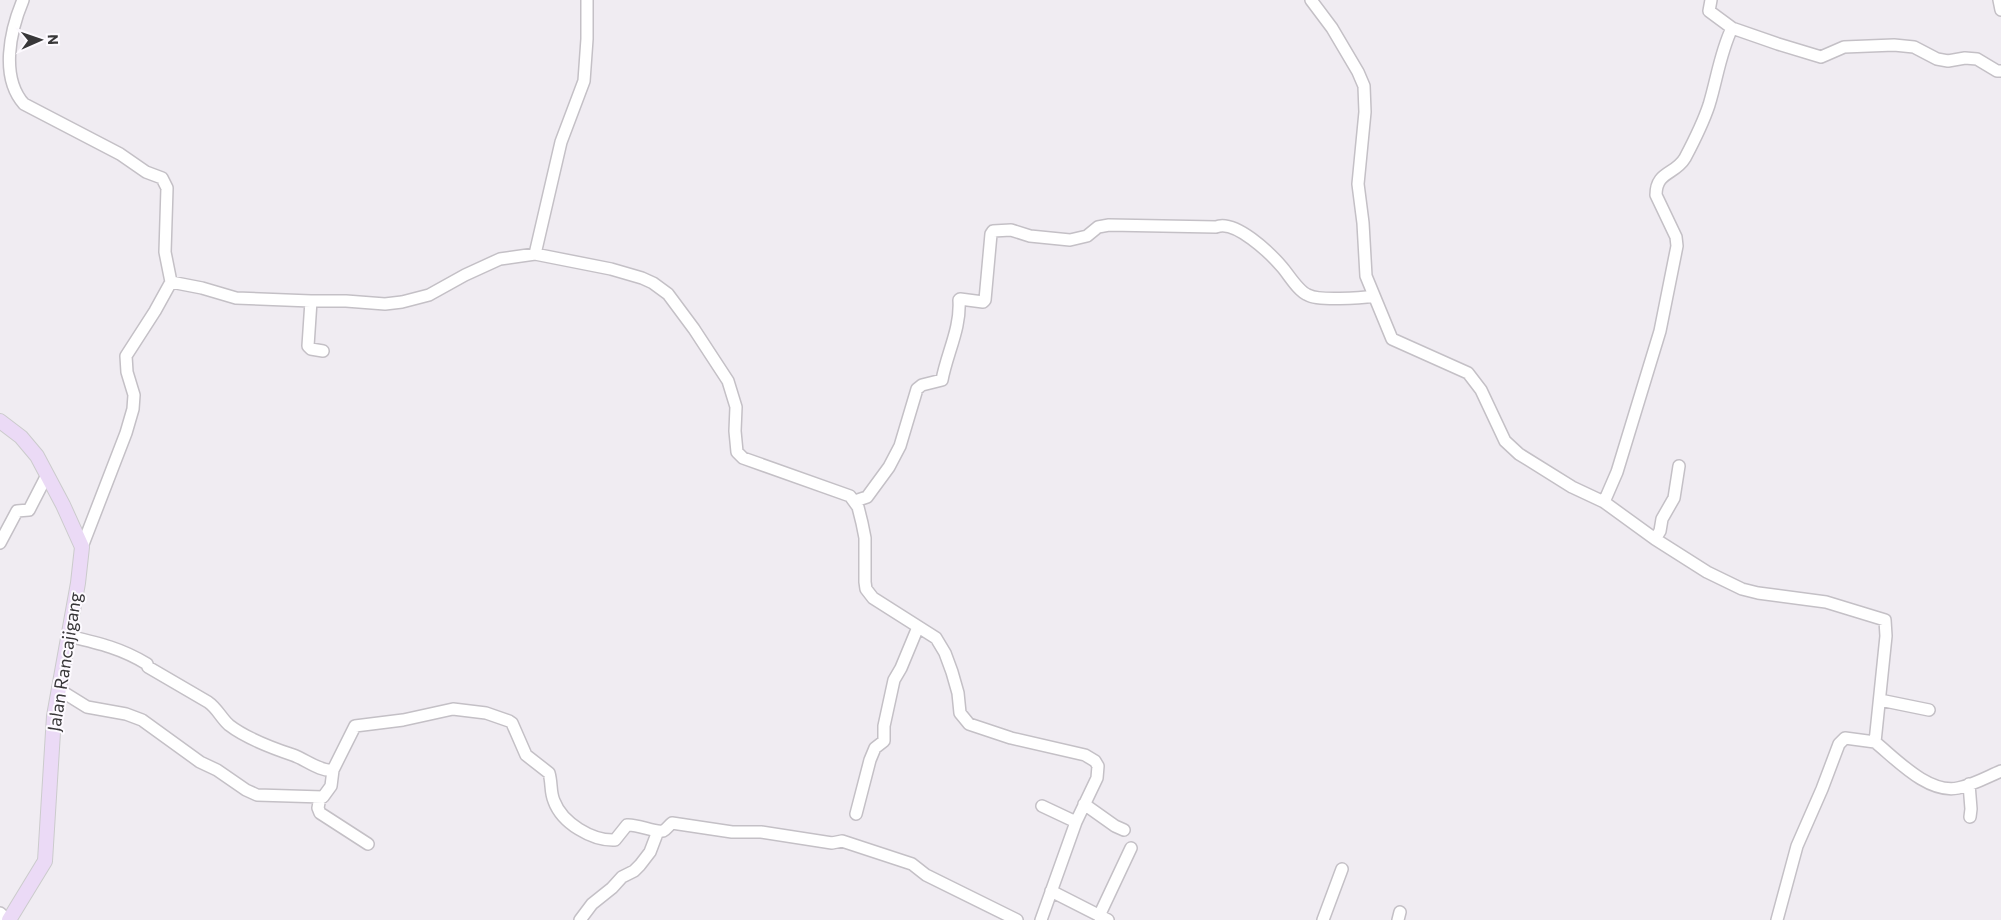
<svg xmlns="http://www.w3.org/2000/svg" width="2001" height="920" font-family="Commissioner,sans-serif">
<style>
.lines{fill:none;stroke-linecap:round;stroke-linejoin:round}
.minor-casing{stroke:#c4c0c6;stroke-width:14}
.major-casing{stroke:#cbcbcc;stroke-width:16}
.minor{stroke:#fff;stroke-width:11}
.major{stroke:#ebdaf6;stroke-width:14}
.labels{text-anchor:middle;stroke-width:4;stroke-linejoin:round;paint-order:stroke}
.street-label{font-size:18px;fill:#383739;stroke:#fdfaff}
</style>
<rect width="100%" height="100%" fill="#f0ecf2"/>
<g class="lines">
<defs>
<path id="minor" d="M 23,0 C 10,31 0,77 24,104 L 120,154 L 146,172 L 162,178 L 167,188 L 165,252 L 171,282
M 1311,0 L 1332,28 L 1358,72 L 1364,86 L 1365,112 L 1358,184 L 1363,223 L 1366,276 L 1392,339 L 1468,373 L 1481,390 L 1505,441 L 1519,454 L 1572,487 L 1604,502 L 1655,539 L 1707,572 L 1742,589 L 1758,593 L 1826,602 L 1885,620 L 1886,636 L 1875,742 C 1896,759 1928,794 1958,788 C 1973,785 1987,777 2001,771
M 1711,0 L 1709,11 L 1732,28
M 1999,0 L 2001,10
M 535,254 L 561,142 L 584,81 L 587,39 L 587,0
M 311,301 L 308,346 L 311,349 L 323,351
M 855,501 L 867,497 L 889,467 L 900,446 L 917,389 L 922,385 L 942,380 C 947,353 961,328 959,300 L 960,299 L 983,302 L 985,300 L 991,234 L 993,231 L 1011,230 L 1030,236 L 1070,240 L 1087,236 L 1098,227 L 1109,225 L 1216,227 C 1235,219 1270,253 1282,267 C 1289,275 1298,291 1308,295 C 1318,301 1361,298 1374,296
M 1604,502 L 1617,472 L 1660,331 L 1677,246 L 1676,237 L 1656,195 C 1656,171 1675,175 1685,158 C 1694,141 1703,123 1709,105 C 1717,79 1720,53 1732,28 L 1778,44 L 1821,57 L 1844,47 L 1894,45 L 1914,47 L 1937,59 L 1948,61 L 1965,58 L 1977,59 L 1997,71 L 2001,71
M 1655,539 L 1660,531 L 1662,519 L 1674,498 L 1679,466
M 0,543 L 17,511 L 29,510 L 47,475
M 82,547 L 126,433 L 133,409 L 134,395 L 127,372 L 126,356 L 155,311 L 171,282 L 202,288 L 236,298 L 311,301 L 346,301 L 385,304 L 402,302 L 429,295 L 465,275 L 500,259 L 535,254 L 611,269 L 642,278 L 653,283 L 668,294 L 694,329 L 728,381 L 736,407 L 735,431 L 737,452 L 743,458 L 850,496 L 858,507 L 862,523 L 865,538 L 865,582 L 866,589 L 873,598 L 936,638 L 945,653 L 952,672 L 958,693 L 960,713 L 969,724 L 1011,738 L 1085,755 L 1095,761 L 1098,766 L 1097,778 L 1076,822 L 1041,920
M 68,636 C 98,643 121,648 147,664 L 148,667 L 208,702 C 217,708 221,718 229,725 C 247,739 272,748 293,755 C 305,759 320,772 333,770 L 355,726 L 403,720 L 453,709 L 486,713 L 509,721 L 512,723 L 526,755 L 549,773 C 552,783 550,792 554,801 C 562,823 592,841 615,840 L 627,825 C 638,824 655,833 663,831 C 667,829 669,825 672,823 L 732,832 L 761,832 L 832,843 L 842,841 L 912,864 L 926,875 L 1017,920
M 58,689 L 87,707 L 126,714 L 142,720 L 200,762 L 217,770 L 246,790 L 257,795 L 323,797 L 331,786 L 333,770
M 1880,700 L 1929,710
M 1969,784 L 1971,809 L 1970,817
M 320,797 L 318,808 L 320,813 L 368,844
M 1084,804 L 1115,826 L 1124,830
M 1042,806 L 1076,822
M 856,814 L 870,760 L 875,748 L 884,741 L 884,726 L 894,680 L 901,668 L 918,627
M 1051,891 L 1108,920
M 0,913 L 7,920
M 1099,916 L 1131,848
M 580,920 L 592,904 L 612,888 L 622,877 L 634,871 L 640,865 L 650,852 L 658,831
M 1323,920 L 1342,869
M 1398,920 L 1400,912
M 1777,920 L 1797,846 L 1822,789 L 1839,744 L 1845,738 L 1875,742"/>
<path id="major" d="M 0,421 L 21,437 L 37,456 L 63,505 L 82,547 L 78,583 L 54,716 L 45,861 L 9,920"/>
</defs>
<use href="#minor" class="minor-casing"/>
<use href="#major" class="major-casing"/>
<use href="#minor" class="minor"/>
<use href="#major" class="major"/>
</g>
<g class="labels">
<g class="street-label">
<text transform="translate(65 662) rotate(-81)" y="6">Jalan Rancajigang</text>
</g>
</g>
<g transform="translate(40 40) rotate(88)" stroke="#fdfaff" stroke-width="4" paint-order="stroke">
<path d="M0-4L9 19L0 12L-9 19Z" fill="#383739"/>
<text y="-8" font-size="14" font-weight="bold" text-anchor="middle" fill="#383739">N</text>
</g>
</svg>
